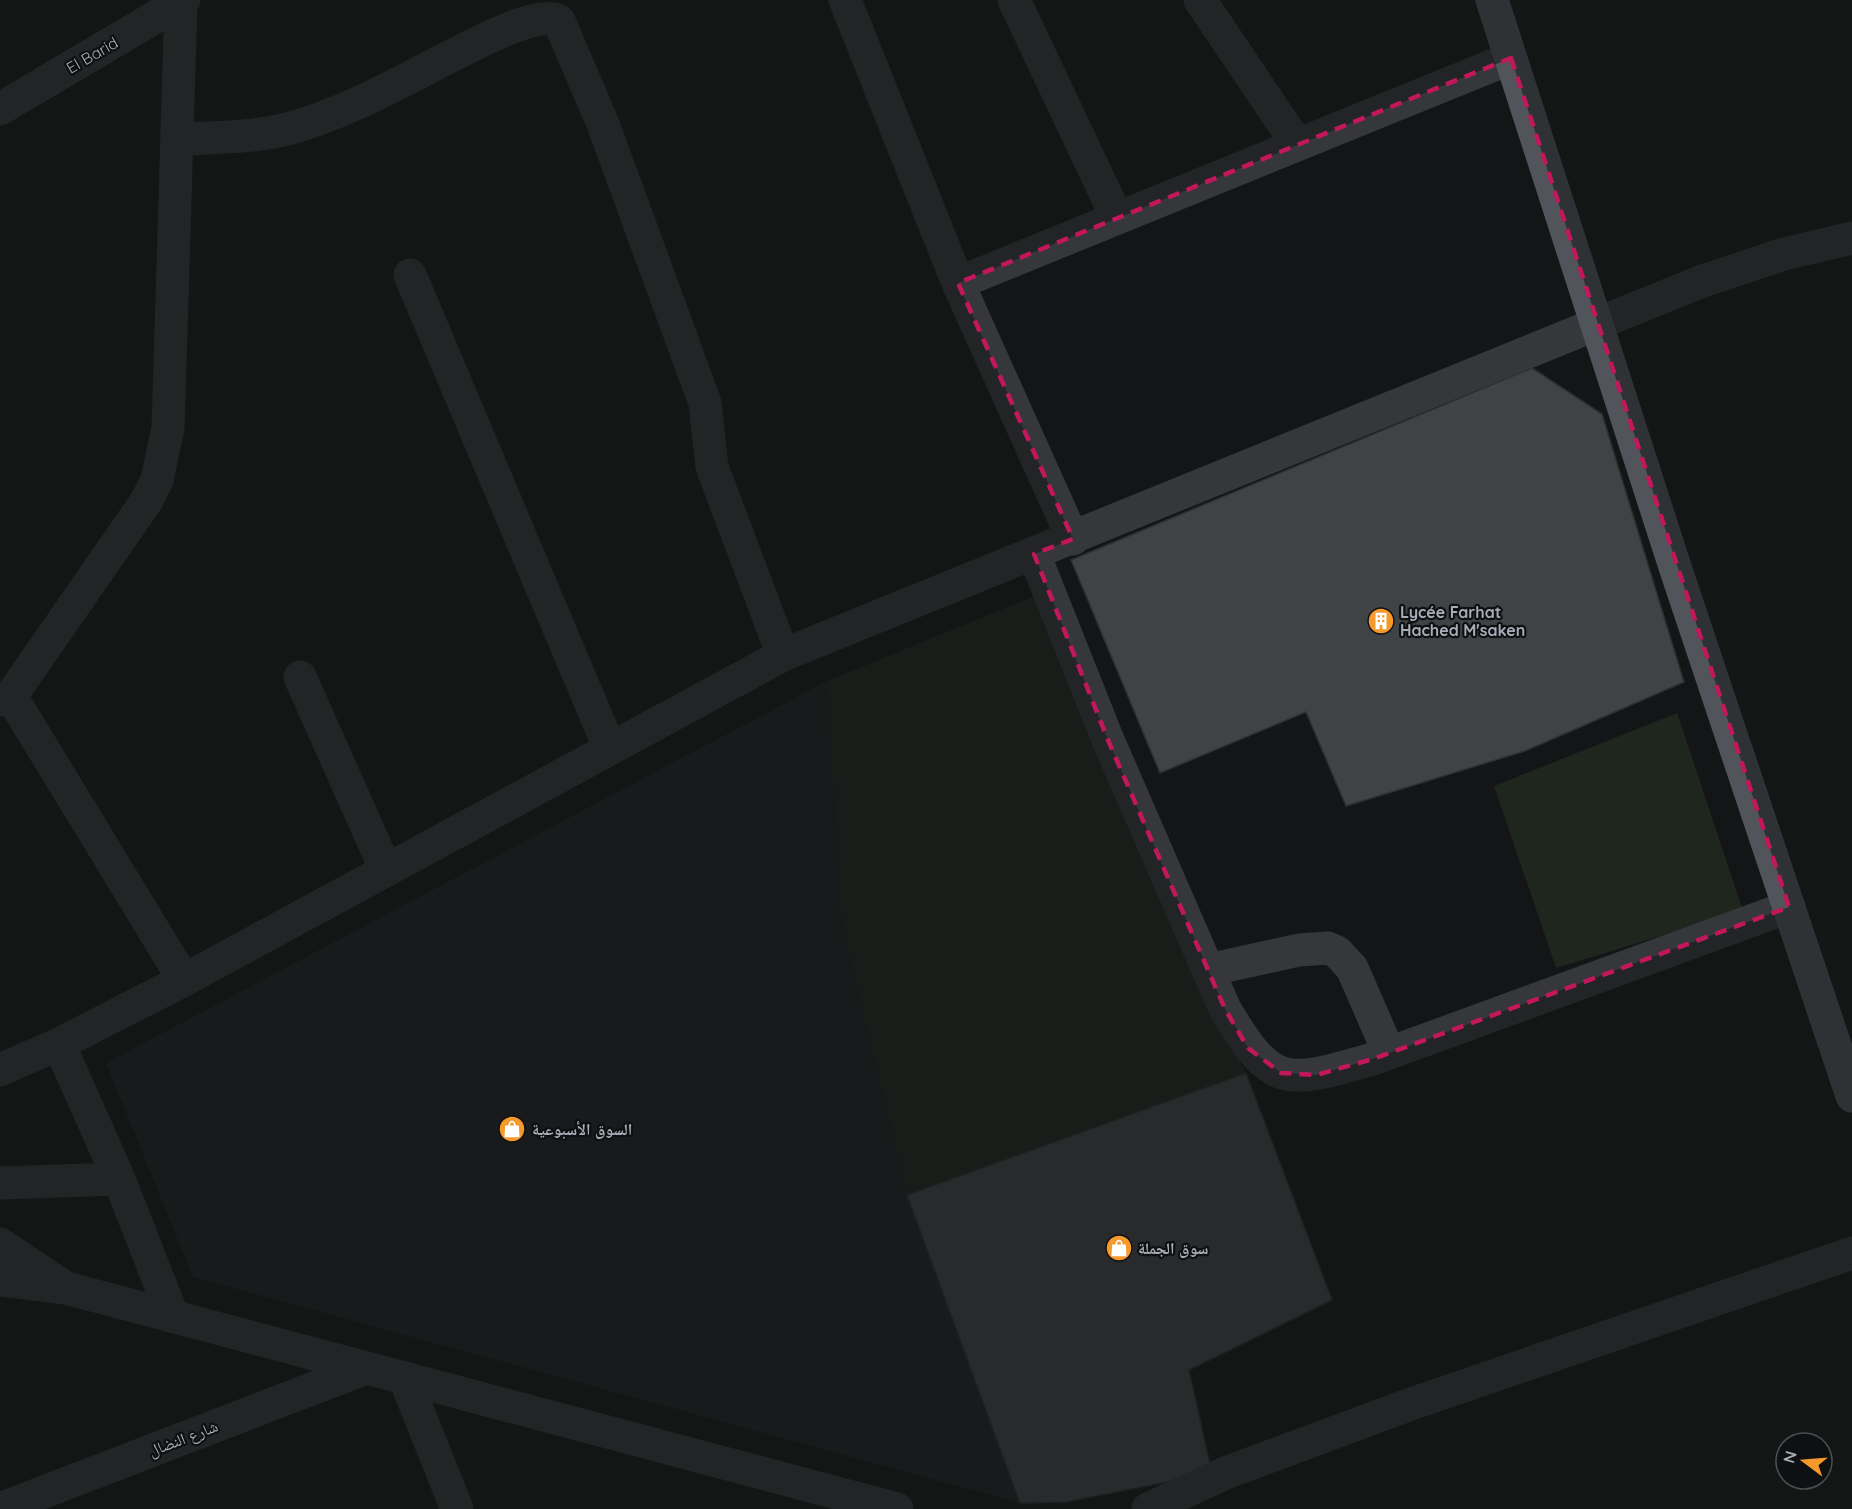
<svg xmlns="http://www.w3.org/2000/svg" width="1852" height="1509" font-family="Quicksand,'Noto Naskh Arabic',sans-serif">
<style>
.built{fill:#202123}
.green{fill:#1e261e}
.building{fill:#404346;stroke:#2e2f32;stroke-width:1.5}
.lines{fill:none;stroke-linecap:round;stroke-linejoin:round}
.minor{stroke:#35373b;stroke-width:33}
.major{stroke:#51545a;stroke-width:33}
.marked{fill:none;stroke:#c2185b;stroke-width:4.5;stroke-dasharray:12 8;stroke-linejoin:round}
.labels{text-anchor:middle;stroke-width:4.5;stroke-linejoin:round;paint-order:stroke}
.street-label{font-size:16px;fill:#a6adb7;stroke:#0f1011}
.poi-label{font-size:16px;font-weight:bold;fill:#a6adb7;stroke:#0f1011;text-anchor:start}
</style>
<rect width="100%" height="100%" fill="#141516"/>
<path class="built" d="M 827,681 L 842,925 L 907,1195 L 1020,1503 L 193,1277 L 106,1063 Z"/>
<path class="green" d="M 1037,595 L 1246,1073 L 907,1195 L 842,925 L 827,681 Z
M 1677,713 L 1743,911 L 1556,968 L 1494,786 Z"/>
<path class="building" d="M 1532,368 L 1602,414 L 1684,682 L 1525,751 L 1346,806 L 1306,712 L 1160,773 L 1071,560 Z
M 1246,1073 L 1332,1300 L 1189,1370 L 1212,1473 L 1066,1502 L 1020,1503 L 907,1195 Z"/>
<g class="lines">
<path class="minor" d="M 845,0 L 958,283 L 1073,539
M 1014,0 L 1117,218
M 1200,0 L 1297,144
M 0,109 L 184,0
M 178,140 C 213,137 252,138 287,129 C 348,113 405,79 461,51 C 481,41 539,10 559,21 L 603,124 L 705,403 L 712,467 L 783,655
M 410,275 L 610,749
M 958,283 L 1511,58
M 1034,554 L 1108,740 L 1225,1009 C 1273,1091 1287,1083 1373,1059 L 1789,907
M 300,677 L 386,870
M 11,696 L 184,980
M 0,700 L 11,696 L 147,500 L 157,480 L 168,428 L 181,3
M 1208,970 L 1299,950 L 1328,948 L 1337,952 L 1352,968 L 1389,1053
M 59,1044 L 119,1179 L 173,1317
M 0,1070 L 59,1044 L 184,980 L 783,655 L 1700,282 L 1784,254 L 1852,238
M 0,1183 L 119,1179
M 0,1244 L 60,1284
M 0,1280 L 66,1288 L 897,1509
M 405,1379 L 457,1509
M 0,1509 L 366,1368
M 1148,1509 L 1228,1472 L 1411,1404 L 1852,1253"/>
<path class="major" d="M 1492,0 L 1676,570 L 1852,1096"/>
</g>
<path d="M0 0H1852V1509H0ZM 1511,58 L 1789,907 L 1373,1059 L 1316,1075 L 1281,1073 L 1248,1048 L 1225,1009 L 1108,740 L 1034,554 L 1073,539 L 958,283 Z" fill="#141516" fill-opacity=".55" fill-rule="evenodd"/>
<path class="marked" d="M 1511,58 L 1789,907 L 1373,1059 L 1316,1075 L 1281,1073 L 1248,1048 L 1225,1009 L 1108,740 L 1034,554 L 1073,539 L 958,283 Z"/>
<defs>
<symbol id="building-disc" viewBox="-11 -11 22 22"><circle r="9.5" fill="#f6992c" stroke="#0f1011"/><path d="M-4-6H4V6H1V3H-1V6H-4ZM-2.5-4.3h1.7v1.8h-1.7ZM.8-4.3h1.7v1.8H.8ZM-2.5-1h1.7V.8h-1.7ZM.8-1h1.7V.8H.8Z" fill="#fff"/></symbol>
<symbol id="shop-disc" viewBox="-11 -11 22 22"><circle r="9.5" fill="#f6992c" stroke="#0f1011"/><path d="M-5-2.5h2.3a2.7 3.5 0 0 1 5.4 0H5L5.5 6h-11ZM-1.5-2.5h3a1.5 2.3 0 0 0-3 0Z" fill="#fff"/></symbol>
</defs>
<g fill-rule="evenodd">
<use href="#building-disc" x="1366" y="606" width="30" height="30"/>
<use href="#shop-disc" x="497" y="1114" width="30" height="30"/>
<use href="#shop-disc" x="1104" y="1233" width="30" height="30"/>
</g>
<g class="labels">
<g class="street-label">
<text transform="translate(92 55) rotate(-30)" y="6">El Barid</text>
<text transform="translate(183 1438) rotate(-21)" y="6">شارع النضال</text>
</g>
<g class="poi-label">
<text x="1400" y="618">Lycée Farhat<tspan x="1400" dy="18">Hached M'saken</tspan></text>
<text x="532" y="1135">السوق اﻷسبوعية</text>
<text x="1138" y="1254">سوق الجملة</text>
</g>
</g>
<g transform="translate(1804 1461) rotate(286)"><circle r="28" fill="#0f1011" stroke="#4b4f53" stroke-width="1.5"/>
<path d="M0-4.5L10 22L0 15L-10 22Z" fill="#f6992c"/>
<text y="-9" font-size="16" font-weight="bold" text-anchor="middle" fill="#a6adb7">N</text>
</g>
</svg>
